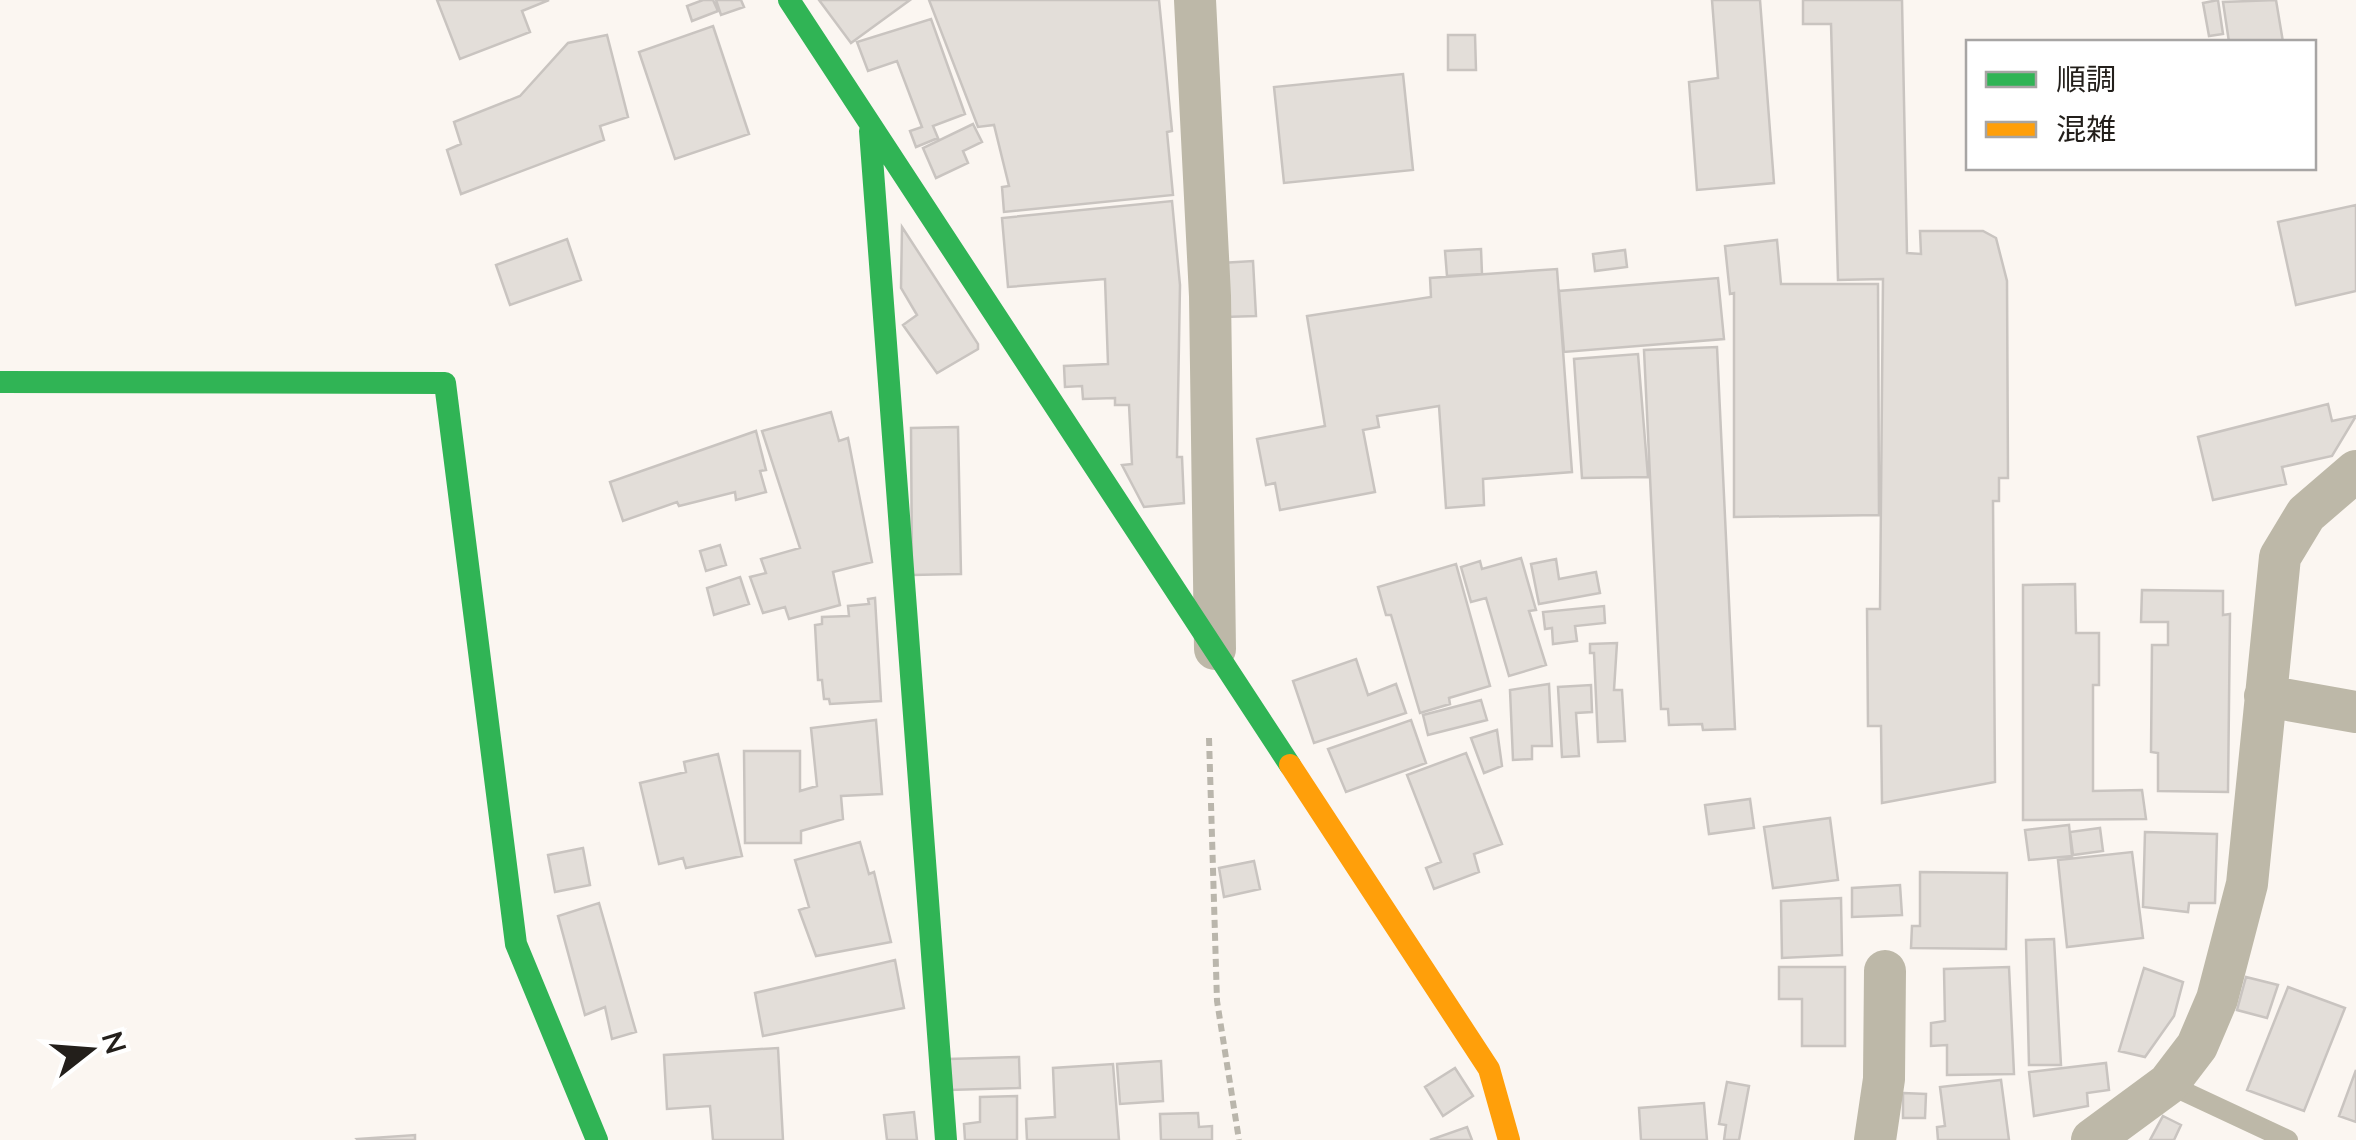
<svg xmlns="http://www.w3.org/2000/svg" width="2356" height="1140" font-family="Lato,'Noto Sans JP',sans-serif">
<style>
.building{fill:#e3ded9;stroke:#c9c4c0;stroke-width:2.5}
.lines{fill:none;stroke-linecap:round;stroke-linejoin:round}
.path{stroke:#bab6ac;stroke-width:6;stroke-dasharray:8 5;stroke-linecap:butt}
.lane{stroke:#bdb8a8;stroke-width:20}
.street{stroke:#bdb8a8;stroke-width:42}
.fast{stroke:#30b455;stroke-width:22}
.slow{stroke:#ff9f0a;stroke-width:22}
</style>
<rect width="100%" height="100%" fill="#fbf6f1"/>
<path class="building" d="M 437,0 L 549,0 L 522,11 L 530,32 L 460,59 Z
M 703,0 L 713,0 L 718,11 L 692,21 L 687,6 Z
M 716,0 L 741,0 L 744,7 L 721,15 Z
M 819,0 L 910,0 L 851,43 Z
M 929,0 L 1159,0 L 1172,131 L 1167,132 L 1173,195 L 1004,212 L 1002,187 L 1009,186 L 994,125 L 978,127 Z
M 1712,0 L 1760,0 L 1774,183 L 1697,190 L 1689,82 L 1718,78 Z
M 1803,0 L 1902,0 L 1907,253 L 1921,254 L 1920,231 L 1983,231 L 1996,238 L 2007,281 L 2008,478 L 1999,478 L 1999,501 L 1993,501 L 1995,782 L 1882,803 L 1881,726 L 1868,726 L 1867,609 L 1880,609 L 1883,279 L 1838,280 L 1831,24 L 1803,24 Z
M 2218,0 L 2223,34 L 2209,36 L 2203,3 Z
M 2276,0 L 2283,42 L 2229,42 L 2223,2 Z
M 931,19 L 965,114 L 933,126 L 938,138 L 916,147 L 910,131 L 922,127 L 897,61 L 868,71 L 857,42 Z
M 713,26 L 749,134 L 675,159 L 639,52 Z
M 607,35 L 628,117 L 600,126 L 604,140 L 461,194 L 447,150 L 461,144 L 454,122 L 520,96 L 568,43 Z
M 1448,35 L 1475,35 L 1476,70 L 1448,70 Z
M 1403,74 L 1413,170 L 1284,183 L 1274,87 Z
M 973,124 L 982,142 L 963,151 L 968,163 L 936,178 L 923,148 Z
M 1172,201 L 1180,285 L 1177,457 L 1182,457 L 1184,503 L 1144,507 L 1122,465 L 1132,464 L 1129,405 L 1115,405 L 1115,398 L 1083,399 L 1082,386 L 1065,387 L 1064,366 L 1108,364 L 1105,279 L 1008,287 L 1002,218 Z
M 2356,205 L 2356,291 L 2296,305 L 2278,222 Z
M 902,227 L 978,344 L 978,349 L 937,373 L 903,325 L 917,315 L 901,288 Z
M 567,239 L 581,280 L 510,305 L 496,265 Z
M 1777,240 L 1781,284 L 1878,284 L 1879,515 L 1734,517 L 1734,293 L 1730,294 L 1725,246 Z
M 1481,249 L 1482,274 L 1447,276 L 1445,251 Z
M 1625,250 L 1627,267 L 1595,271 L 1593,254 Z
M 1253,261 L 1256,316 L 1224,317 L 1221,263 Z
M 1557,269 L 1572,472 L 1483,479 L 1484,505 L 1446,508 L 1439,406 L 1377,416 L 1379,427 L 1363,430 L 1375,492 L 1280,510 L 1275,483 L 1266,485 L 1257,439 L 1325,426 L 1307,316 L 1431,297 L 1430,278 Z
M 1718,278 L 1724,339 L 1564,352 L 1559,291 Z
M 1717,347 L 1735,729 L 1703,730 L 1702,724 L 1669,725 L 1668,709 L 1661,709 L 1644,350 Z
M 1638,354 L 1648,477 L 1582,478 L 1574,359 Z
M 2328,404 L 2332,421 L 2356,416 L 2332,456 L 2282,467 L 2286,484 L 2213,500 L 2198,437 Z
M 831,412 L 839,441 L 848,438 L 872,562 L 833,572 L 840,605 L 789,619 L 785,607 L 763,613 L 750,577 L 766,573 L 761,559 L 800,548 L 762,431 Z
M 958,427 L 961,574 L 912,575 L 911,428 Z
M 756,431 L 766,470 L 760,471 L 766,492 L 736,500 L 735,492 L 679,506 L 677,502 L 623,521 L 610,482 Z
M 720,545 L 726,565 L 706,571 L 700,551 Z
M 1521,558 L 1536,610 L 1529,611 L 1546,665 L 1509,676 L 1486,598 L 1471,602 L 1461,567 L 1480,561 L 1482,569 Z
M 1556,559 L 1559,579 L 1596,572 L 1600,593 L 1539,604 L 1531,564 Z
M 1456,564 L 1490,686 L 1449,698 L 1450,704 L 1420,713 L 1391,615 L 1386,615 L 1378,587 Z
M 740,577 L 749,604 L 714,615 L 707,588 Z
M 2075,584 L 2076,633 L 2099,633 L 2099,685 L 2093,685 L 2093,791 L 2142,790 L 2146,819 L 2023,820 L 2023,585 Z
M 2142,590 L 2223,591 L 2223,615 L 2230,614 L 2228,792 L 2158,791 L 2158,753 L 2151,752 L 2152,645 L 2168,645 L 2168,622 L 2141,622 Z
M 875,598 L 881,701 L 830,704 L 829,699 L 824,699 L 822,680 L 818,680 L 815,625 L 822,624 L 822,617 L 849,616 L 848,606 L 869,604 L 868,599 Z
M 1604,606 L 1605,623 L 1575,626 L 1577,641 L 1553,644 L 1552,628 L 1545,629 L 1543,612 Z
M 1617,643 L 1614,690 L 1622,690 L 1625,741 L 1598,742 L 1594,653 L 1590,653 L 1590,644 Z
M 1356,659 L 1368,695 L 1396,684 L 1406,713 L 1314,743 L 1293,681 Z
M 1549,684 L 1552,746 L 1532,746 L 1532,759 L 1513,760 L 1510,690 Z
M 1591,685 L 1592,712 L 1576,713 L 1579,756 L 1562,757 L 1558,687 Z
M 1481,700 L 1487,720 L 1428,735 L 1423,715 Z
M 876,720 L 882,794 L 841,796 L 843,819 L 801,831 L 801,843 L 745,843 L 744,751 L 800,751 L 800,791 L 817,786 L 811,728 Z
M 1411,720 L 1426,763 L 1346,792 L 1328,749 Z
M 1497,730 L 1502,766 L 1484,773 L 1471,738 Z
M 1466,753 L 1502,844 L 1474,854 L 1479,872 L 1434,889 L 1426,868 L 1441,862 L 1407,775 Z
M 718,754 L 742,856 L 686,868 L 683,858 L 659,864 L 640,783 L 686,772 L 684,762 Z
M 1750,799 L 1754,828 L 1709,834 L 1705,805 Z
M 1830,818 L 1838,880 L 1773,888 L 1764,827 Z
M 2069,825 L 2072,856 L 2029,860 L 2025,830 Z
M 2100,828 L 2103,851 L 2073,855 L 2070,832 Z
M 2145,832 L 2217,834 L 2215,903 L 2189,903 L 2188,912 L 2143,907 Z
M 860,842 L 869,874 L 874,872 L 891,942 L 816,956 L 799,910 L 809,907 L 795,860 Z
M 583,848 L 590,885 L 555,892 L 548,855 Z
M 2132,852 L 2143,938 L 2067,947 L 2058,860 Z
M 1254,861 L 1260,889 L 1224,897 L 1219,868 Z
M 1920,872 L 2007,873 L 2006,949 L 1911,948 L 1912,926 L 1920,926 Z
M 1900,885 L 1902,915 L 1852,917 L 1852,888 Z
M 1841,898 L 1842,955 L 1782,958 L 1781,901 Z
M 599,903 L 636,1032 L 612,1039 L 605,1007 L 585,1015 L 558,916 Z
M 2054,939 L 2061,1065 L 2029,1065 L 2026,940 Z
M 895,960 L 904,1008 L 763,1036 L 755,993 Z
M 1779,967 L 1845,967 L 1845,1046 L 1802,1046 L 1802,999 L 1779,999 Z
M 2009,967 L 2014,1074 L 1947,1075 L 1947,1045 L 1931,1046 L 1931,1023 L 1945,1021 L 1944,969 Z
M 2144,968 L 2183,982 L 2174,1016 L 2145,1057 L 2119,1051 Z
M 2246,977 L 2278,985 L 2267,1018 L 2237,1010 Z
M 2288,987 L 2345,1008 L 2304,1111 L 2247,1090 Z
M 778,1048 L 783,1140 L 713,1140 L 710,1106 L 667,1109 L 664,1055 Z
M 1019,1057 L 1020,1088 L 949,1090 L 948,1059 Z
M 1161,1061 L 1163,1101 L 1120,1104 L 1117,1064 Z
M 2106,1063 L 2109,1090 L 2087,1093 L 2088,1106 L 2034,1116 L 2029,1072 Z
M 1113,1064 L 1119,1140 L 1027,1140 L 1026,1119 L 1055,1117 L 1053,1068 Z
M 1455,1068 L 1473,1096 L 1443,1116 L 1425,1087 Z
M 2356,1070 L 2356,1122 L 2339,1116 Z
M 2001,1080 L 2009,1140 L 1938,1140 L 1937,1127 L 1945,1126 L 1940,1087 Z
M 1727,1082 L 1749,1086 L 1739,1140 L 1724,1140 L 1726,1125 L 1719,1124 Z
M 1903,1093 L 1926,1094 L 1925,1118 L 1903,1118 Z
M 1017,1096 L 1017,1140 L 965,1140 L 964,1124 L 980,1122 L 980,1097 Z
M 1704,1103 L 1707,1140 L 1641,1140 L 1639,1108 Z
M 914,1112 L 917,1140 L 887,1140 L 884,1115 Z
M 1198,1113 L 1199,1127 L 1212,1126 L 1212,1140 L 1161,1140 L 1160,1114 Z
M 2163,1116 L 2181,1125 L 2174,1140 L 2150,1140 Z
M 1467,1127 L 1472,1140 L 1430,1140 Z
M 415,1135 L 415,1140 L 358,1140 L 357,1139 Z"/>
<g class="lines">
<path class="path" d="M 1209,738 L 1217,1001 L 1239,1140"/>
<path class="lane" d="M 2168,1084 L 2288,1140"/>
<path class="street" d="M 1195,0 L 1210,296 L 1215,649
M 2265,696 L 2356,712
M 1875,1140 L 1884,1079 L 1885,971
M 2092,1140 L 2168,1084 L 2197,1046 L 2217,999 L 2247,884 L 2280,557 L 2306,514 L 2356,471"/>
<path class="fast" d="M 789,0 L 1290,765
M 870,131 L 946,1140
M 0,382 L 445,383 L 516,944 L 597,1140"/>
<path class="slow" d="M 1290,765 L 1489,1069 L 1509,1140"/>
</g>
<rect x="1966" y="40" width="350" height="130" fill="#ffffff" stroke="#a7a5a4" stroke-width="2.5"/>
<rect x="1986" y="72" width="50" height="15" fill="#30b455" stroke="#a7a5a4" stroke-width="2.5"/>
<text x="2056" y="90" font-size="30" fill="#231f1b">順調</text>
<rect x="1986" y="122" width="50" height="15" fill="#ff9f0a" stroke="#a7a5a4" stroke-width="2.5"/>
<text x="2056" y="140" font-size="30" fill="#231f1b">混雑</text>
<g transform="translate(90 1050) rotate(73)" stroke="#ffffff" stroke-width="8" paint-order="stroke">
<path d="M0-8L18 38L0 25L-18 38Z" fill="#231f1b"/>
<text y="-15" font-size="28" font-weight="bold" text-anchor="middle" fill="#231f1b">N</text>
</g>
</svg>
